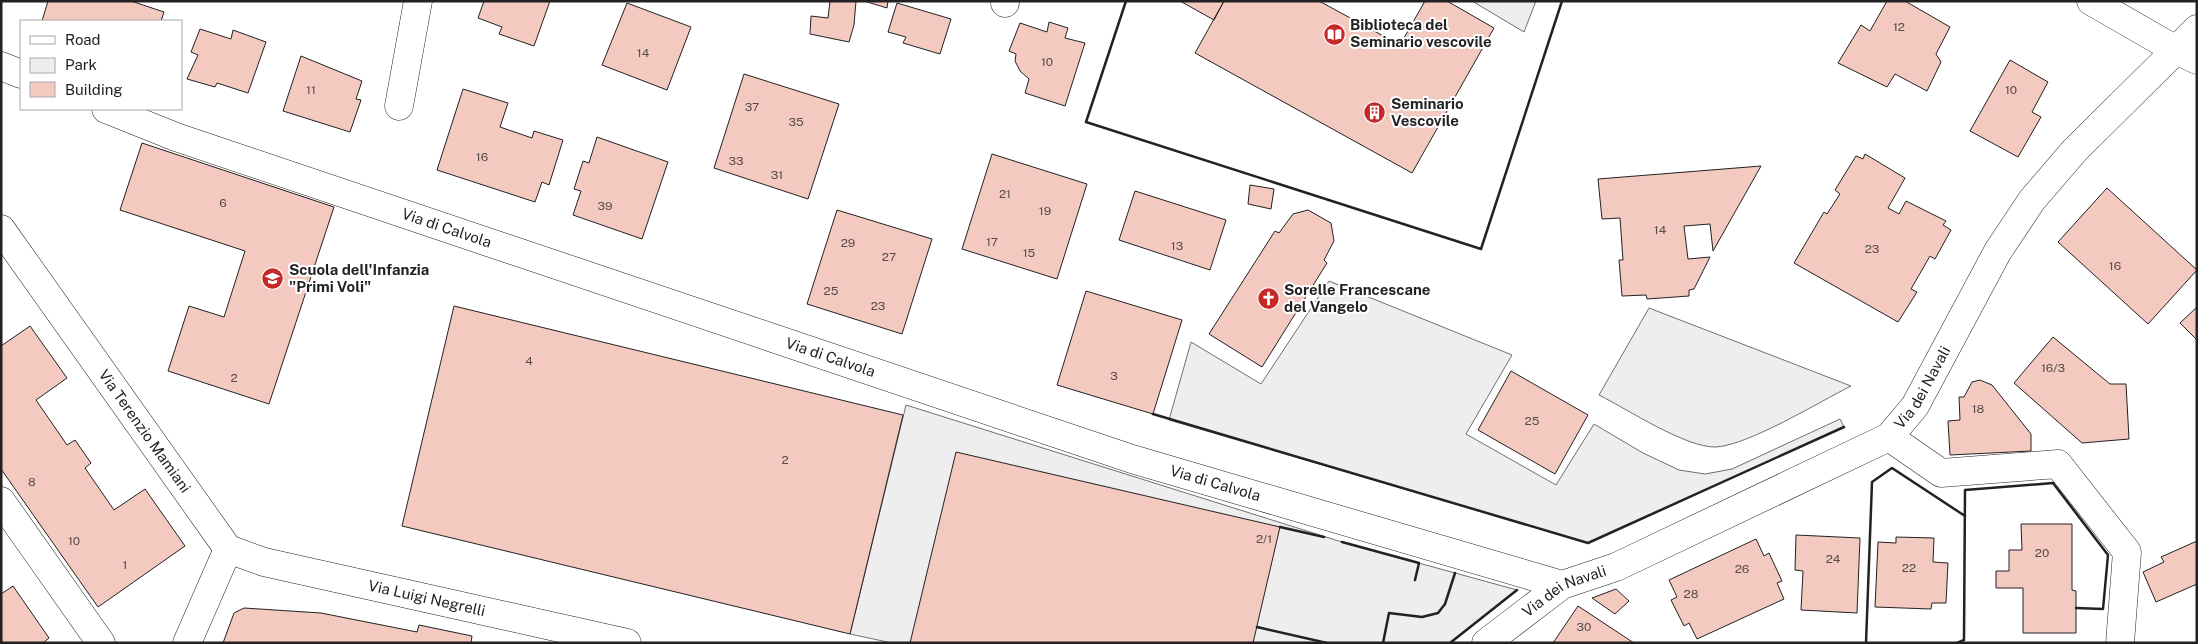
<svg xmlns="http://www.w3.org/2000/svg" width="2198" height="644" font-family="'Public Sans',sans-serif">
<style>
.green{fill:#eee;stroke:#6f6f6f}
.parking{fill:#ededed;stroke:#6f6f6f}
.building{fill:#f3c9c0;stroke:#222}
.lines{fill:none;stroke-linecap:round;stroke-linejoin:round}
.minor-casing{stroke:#222;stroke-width:29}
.tertiary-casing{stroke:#222;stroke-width:29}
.minor{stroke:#fff;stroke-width:28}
.tertiary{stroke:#fff;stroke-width:28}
.wall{stroke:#222;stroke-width:2.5}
.labels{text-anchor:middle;stroke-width:4;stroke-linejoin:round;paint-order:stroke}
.number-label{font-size:12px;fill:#564c4a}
.poi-label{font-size:15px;font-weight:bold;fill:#222;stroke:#fff;text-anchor:start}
.street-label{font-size:15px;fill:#222;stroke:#fff}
</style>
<rect width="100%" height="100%" fill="#fff"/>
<path class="green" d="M 1329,281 L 1512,355 L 1466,434 L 1556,485 L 1594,424 L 1643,453 L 1679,470 L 1705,474 L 1732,469 L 1840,419 L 1844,427 L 1588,543 L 1169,420 L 1191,342 L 1261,384 Z
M 1649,308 L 1851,386 C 1819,402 1749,445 1716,447 C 1686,448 1627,409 1599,395 Z
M 906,405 L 1342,542 L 1517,590 L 1450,643 L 892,643 L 850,634 Z"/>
<path class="parking" d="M 1472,1 L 1536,1 L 1524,32 Z"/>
<path class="building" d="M 48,1 L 131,1 L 164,12 L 161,21 L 42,21 Z
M 484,1 L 550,1 L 534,46 L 499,34 L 502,27 L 478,18 Z
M 830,1 L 856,1 L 854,25 L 849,42 L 810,34 L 811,16 L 828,18 Z
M 864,1 L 888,1 L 887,8 Z
M 1180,1 L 1224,1 L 1214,20 Z
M 1224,1 L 1319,1 L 1400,45 L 1425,1 L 1447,1 L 1494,28 L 1412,173 L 1195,53 Z
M 1887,1 L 1905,1 L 1950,27 L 1936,54 L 1941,62 L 1927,91 L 1895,74 L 1887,87 L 1838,63 L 1861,25 L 1870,31 Z
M 627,3 L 691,27 L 667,90 L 602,65 Z
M 897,3 L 951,19 L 940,54 L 903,43 L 906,37 L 888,32 Z
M 1049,22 L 1068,28 L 1065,38 L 1085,43 L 1065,106 L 1025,93 L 1029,79 L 1020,71 L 1015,61 L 1016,54 L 1009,51 L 1020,23 L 1047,32 Z
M 200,29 L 231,39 L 233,30 L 266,42 L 248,93 L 217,83 L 215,87 L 187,79 L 198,55 L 191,52 Z
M 301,56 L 362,81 L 356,99 L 361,100 L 350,132 L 283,111 Z
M 2010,60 L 2048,82 L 2032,112 L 2041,117 L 2018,157 L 1970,131 Z
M 744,74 L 839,104 L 808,199 L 714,168 Z
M 463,89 L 508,103 L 500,127 L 532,138 L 534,131 L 563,140 L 549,185 L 542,182 L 535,202 L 437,170 Z
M 597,137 L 668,162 L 642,239 L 573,215 L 581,191 L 574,189 L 583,161 L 589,163 Z
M 142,143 L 334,207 L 269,404 L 168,371 L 189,306 L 224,317 L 245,251 L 120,210 Z
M 992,154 L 1087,184 L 1057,279 L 962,249 Z
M 1865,154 L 1905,178 L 1888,208 L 1899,214 L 1906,201 L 1946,221 L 1943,225 L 1951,230 L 1935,259 L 1930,256 L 1911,289 L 1917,292 L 1898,322 L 1794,263 L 1824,212 L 1827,214 L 1840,194 L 1835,190 L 1856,156 L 1863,159 Z
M 1761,166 L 1713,251 L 1710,224 L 1684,226 L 1688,259 L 1710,257 L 1694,289 L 1689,290 L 1689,296 L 1647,299 L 1646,295 L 1622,296 L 1619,260 L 1623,260 L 1620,218 L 1602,219 L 1598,179 Z
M 1250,185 L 1274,189 L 1271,209 L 1248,204 Z
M 2107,188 L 2197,270 L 2148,324 L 2058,242 Z
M 1135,191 L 1226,220 L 1210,270 L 1119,240 Z
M 837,210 L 932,239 L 902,334 L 807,304 Z
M 1308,210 L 1331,223 L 1334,241 L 1324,260 L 1327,263 L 1262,367 L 1209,334 L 1275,231 L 1279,233 L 1293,214 Z
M 1086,291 L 1182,320 L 1153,414 L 1057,385 Z
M 454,306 L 903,415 L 850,634 L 402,526 Z
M 2197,307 L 2197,340 L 2180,323 Z
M 30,326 L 67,378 L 36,400 L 67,445 L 75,440 L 91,463 L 85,468 L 114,510 L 145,489 L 185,546 L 98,607 L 1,469 L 1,346 Z
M 2053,337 L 2110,384 L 2126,384 L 2129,439 L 2082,443 L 2014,383 Z
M 1511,371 L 1588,415 L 1555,474 L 1478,430 Z
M 1980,380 L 1992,385 L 2031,434 L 2031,451 L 1950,455 L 1948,421 L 1960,420 L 1959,397 L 1964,397 L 1972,382 Z
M 956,452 L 1280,527 L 1253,643 L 910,643 Z
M 2021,524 L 2072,524 L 2072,590 L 2076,591 L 2076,633 L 2023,633 L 2023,588 L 1996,588 L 1996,571 L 2009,571 L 2009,550 L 2022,550 Z
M 1796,535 L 1860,538 L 1857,613 L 1801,610 L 1803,571 L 1795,570 Z
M 1896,537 L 1934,538 L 1933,562 L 1948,563 L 1946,603 L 1932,603 L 1931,609 L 1875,607 L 1878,542 L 1896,543 Z
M 1756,539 L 1764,556 L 1769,553 L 1782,581 L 1777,583 L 1784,599 L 1697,639 L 1689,623 L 1684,626 L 1671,600 L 1677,597 L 1669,580 Z
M 2197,541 L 2197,584 L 2156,602 L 2143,572 L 2164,562 L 2161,557 Z
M 13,586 L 49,638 L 43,643 L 1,643 L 1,594 Z
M 1616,589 L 1629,601 L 1615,614 L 1592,598 Z
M 1578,606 L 1634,643 L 1553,643 Z
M 244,608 L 321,613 L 417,632 L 419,625 L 472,636 L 471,643 L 223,643 L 234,613 Z"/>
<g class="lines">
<defs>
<g id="minor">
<path d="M 1005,3 L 1005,1"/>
<path d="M 1,66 L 21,74"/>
<path d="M 399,106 L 418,1"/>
<path id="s1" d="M 106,109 L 176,137 L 1132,459 L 1562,585"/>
<path id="s2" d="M 1,229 L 228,549 L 187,643"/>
<path d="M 1889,437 L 1941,473 L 2058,464 L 2127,552 L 2120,643"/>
<path d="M 1,501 L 101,643"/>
<path id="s3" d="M 228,549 L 264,562 L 627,643"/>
<path id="s4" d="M 1486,643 L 1562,585 L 1616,567 L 1889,437 L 1915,406 L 1998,251 L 2032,200 L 2075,150 L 2176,50 L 2197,60"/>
</g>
<path id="tertiary" d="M 2091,1 L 2176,50 L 2197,29"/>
</defs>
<use href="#minor" class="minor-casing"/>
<use href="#tertiary" class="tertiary-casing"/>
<use href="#minor" class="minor"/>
<use href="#tertiary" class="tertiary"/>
<path class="wall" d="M 1126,1 L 1086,122 L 1481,249 L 1562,1
M 1153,414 L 1588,543 L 1844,427
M 1280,527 L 1324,537
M 1342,542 L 1419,563 L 1415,580
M 1257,627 L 1327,643
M 1383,643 L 1389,613 L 1422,617 L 1438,613 L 1445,604 L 1455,573
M 1450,643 L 1517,590
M 1866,643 L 1872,482 L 1892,468 L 1965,516
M 1957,643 L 1964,640 L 1965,490 L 2053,483 L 2108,555 L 2103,609 L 2076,608"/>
</g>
<defs>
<symbol id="library-disc" viewBox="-11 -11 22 22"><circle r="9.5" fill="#c62828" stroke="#fff"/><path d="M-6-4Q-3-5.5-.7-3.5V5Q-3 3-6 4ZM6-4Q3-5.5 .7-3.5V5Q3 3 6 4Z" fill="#fff"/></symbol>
<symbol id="building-disc" viewBox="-11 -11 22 22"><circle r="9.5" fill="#c62828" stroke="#fff"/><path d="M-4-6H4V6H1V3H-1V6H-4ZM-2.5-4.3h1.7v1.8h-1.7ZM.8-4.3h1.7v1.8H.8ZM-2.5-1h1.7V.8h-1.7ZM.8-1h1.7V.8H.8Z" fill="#fff"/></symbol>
<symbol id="school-disc" viewBox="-11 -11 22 22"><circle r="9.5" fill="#c62828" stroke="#fff"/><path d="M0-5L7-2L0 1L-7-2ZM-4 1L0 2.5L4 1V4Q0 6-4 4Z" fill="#fff"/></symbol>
<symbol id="church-disc" viewBox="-11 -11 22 22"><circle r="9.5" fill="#c62828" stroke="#fff"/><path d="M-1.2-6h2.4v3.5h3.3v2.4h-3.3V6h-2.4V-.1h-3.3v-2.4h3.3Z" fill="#fff"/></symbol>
</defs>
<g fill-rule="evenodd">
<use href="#library-disc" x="1322" y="22" width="25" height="25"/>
<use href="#building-disc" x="1362" y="100" width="25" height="25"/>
<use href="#school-disc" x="260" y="266" width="25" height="25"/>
<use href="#church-disc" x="1256" y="286" width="25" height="25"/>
</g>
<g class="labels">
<g class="number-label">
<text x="1899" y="31">12</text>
<text x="643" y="57">14</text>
<text x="1047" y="66">10</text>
<text x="311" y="94">11</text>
<text x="2011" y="94">10</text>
<text x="752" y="111">37</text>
<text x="796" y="126">35</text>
<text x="482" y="161">16</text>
<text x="736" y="165">33</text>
<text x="777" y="179">31</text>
<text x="1005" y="198">21</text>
<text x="223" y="207">6</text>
<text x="605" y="210">39</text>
<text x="1045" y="215">19</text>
<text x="1660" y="234">14</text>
<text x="992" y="246">17</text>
<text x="848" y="247">29</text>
<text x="1177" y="250">13</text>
<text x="1872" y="253">23</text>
<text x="1029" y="257">15</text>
<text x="889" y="261">27</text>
<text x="2115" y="270">16</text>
<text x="831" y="295">25</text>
<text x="878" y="310">23</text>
<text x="529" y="365">4</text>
<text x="2053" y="372">16/3</text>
<text x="1114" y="380">3</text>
<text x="234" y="382">2</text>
<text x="1978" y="413">18</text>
<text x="1532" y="425">25</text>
<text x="785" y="464">2</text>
<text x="32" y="486">8</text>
<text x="1264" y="543">2/1</text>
<text x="74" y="545">10</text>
<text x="2042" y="557">20</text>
<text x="1833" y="563">24</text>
<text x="125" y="569">1</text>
<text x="1909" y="572">22</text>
<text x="1742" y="573">26</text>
<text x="1691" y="598">28</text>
<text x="1584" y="631">30</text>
</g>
<g class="poi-label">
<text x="1350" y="30">Biblioteca del<tspan x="1350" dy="17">Seminario vescovile</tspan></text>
<text x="1391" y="109">Seminario<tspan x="1391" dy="17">Vescovile</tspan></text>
<text x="289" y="275">Scuola dell'Infanzia<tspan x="289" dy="17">"Primi Voli"</tspan></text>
<text x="1284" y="295">Sorelle Francescane<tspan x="1284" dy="17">del Vangelo</tspan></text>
</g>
<g class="street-label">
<text dy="5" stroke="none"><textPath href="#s1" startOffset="361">Via di Calvola</textPath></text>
<text dy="5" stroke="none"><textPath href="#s1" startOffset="766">Via di Calvola</textPath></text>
<text dy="5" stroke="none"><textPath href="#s4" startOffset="515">Via dei Navali</textPath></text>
<text dy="5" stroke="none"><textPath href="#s2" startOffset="248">Via Terenzio Mamiani</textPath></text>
<text dy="5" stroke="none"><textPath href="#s1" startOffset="1171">Via di Calvola</textPath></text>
<text dy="5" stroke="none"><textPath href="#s4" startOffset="95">Via dei Navali</textPath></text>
<text dy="5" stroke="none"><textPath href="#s3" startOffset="205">Via Luigi Negrelli</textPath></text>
</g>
</g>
<rect width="2198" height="644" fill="none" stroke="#222222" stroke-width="5"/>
<rect x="20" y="20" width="162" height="90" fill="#ffffff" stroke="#a7a7a7"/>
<rect x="30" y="36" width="25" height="8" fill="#ffffff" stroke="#a7a7a7"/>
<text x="65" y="45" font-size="15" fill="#222222">Road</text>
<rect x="30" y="58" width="25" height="15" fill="#eeeeee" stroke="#a7a7a7"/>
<text x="65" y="70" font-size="15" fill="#222222">Park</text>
<rect x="30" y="82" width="25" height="15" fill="#f3c9c0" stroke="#a7a7a7"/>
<text x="65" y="95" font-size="15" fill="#222222">Building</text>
</svg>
